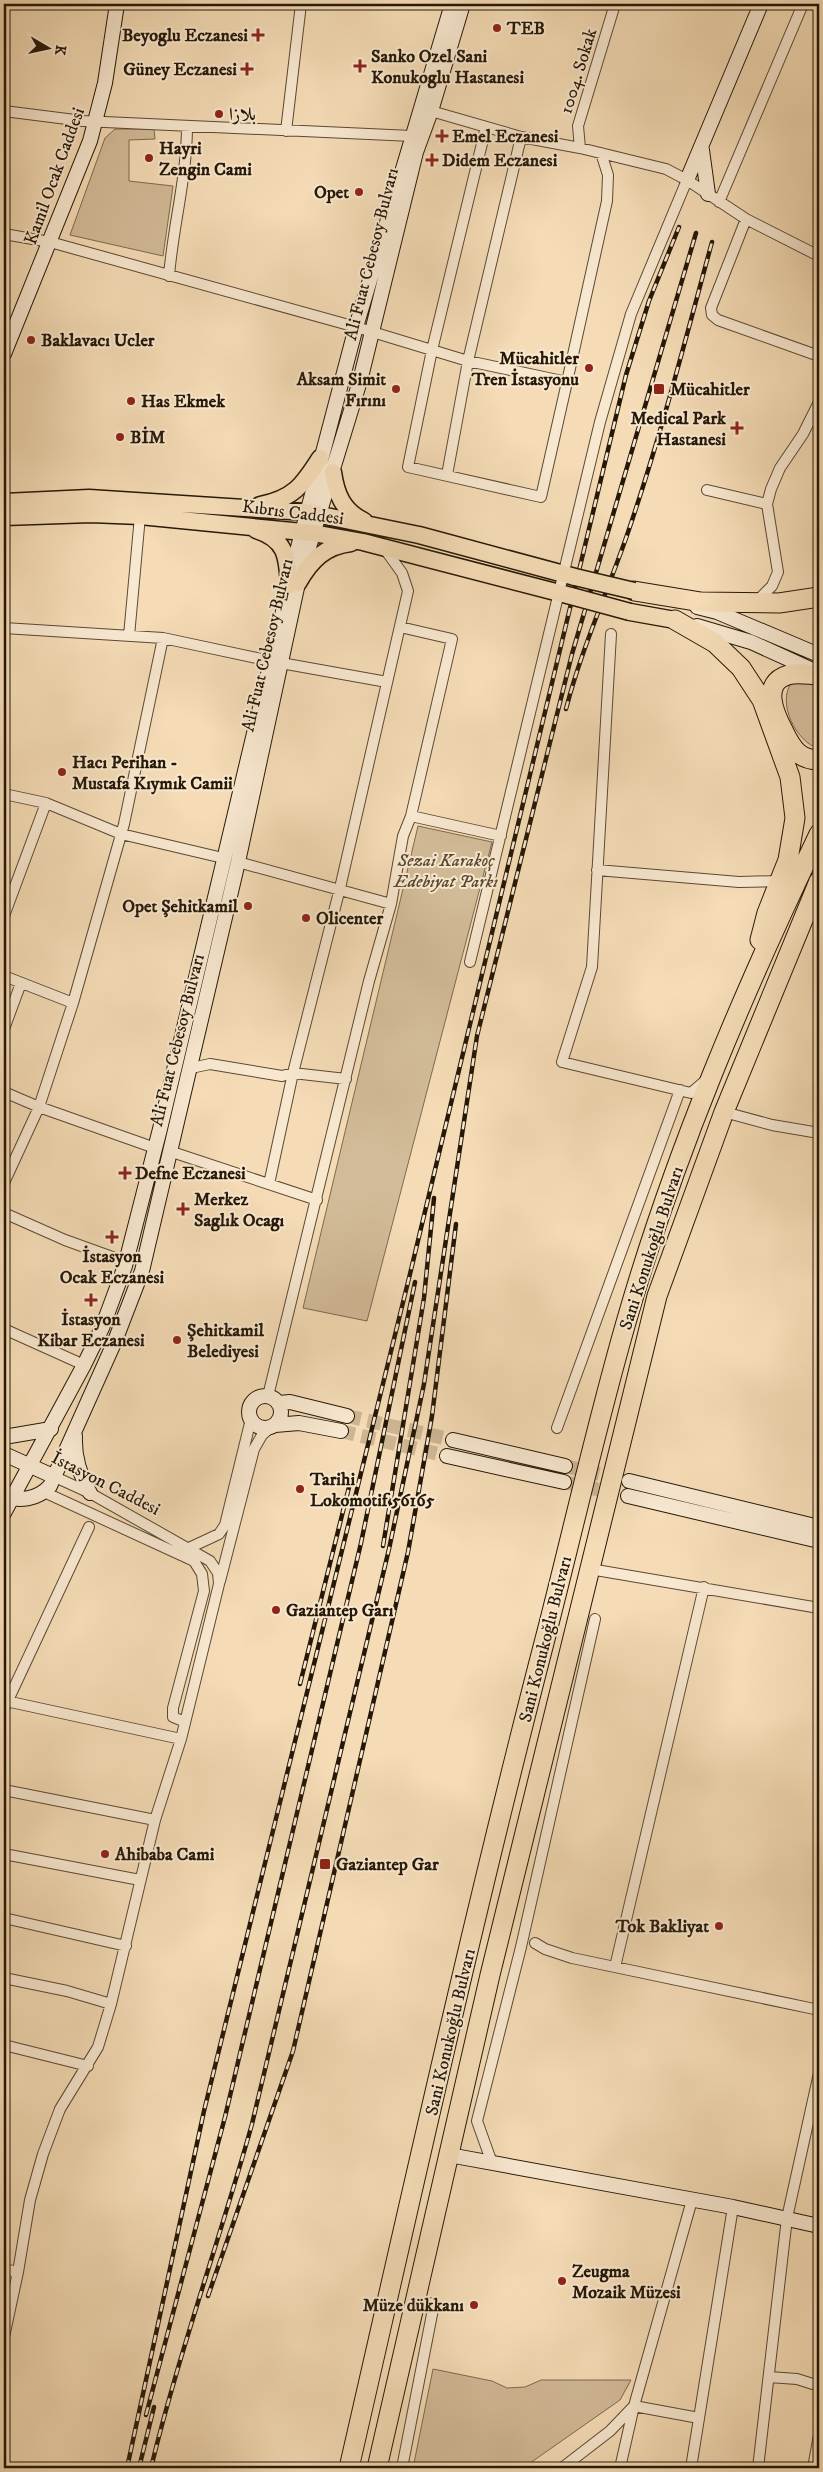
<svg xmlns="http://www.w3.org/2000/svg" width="823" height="2472" font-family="'IM FELL DW Pica',Amiri,serif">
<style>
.green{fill:#d2bb98;stroke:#7c6a50}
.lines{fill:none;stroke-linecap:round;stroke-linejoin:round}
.secondary-tunnel{stroke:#ccb593;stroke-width:14;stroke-dasharray:14 7;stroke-linecap:butt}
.street-casing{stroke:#5a4933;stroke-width:12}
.secondary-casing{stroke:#261807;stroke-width:16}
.primary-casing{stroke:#261807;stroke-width:19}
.highway-casing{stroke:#261807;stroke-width:21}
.street{stroke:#f8e8d0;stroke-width:10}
.secondary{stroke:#f8e8d0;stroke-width:14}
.primary{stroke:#f5dcb6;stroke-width:16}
.highway{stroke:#f5dcb6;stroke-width:19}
.rail-casing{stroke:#261807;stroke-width:4.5}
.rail{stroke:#f8e8d0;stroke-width:2.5;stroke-dasharray:8;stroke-linecap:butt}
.primary-bridge-casing{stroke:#261807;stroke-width:19;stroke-linecap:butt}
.primary-bridge{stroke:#f5dcb6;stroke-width:16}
.poi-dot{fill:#8f2418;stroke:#f8e8d0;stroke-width:2}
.labels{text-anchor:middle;stroke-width:4;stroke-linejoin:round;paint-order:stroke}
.poi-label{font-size:18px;font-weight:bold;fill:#261807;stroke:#f8e8d0;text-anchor:start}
.street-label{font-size:18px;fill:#261807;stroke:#f8e8d0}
.park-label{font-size:18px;font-style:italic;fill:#5a4932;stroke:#f8e8d0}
</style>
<rect width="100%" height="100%" fill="#f5dcb6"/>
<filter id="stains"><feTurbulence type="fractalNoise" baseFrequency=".004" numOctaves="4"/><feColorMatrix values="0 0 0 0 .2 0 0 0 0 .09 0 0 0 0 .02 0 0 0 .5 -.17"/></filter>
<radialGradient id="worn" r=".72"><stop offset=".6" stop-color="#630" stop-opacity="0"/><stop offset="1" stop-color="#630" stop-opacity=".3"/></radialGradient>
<path class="green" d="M 115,129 L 154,129 L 155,139 L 129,140 L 129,181 L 173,186 L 163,256 L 70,235 L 105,138 Z
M 792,682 L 819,683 L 819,749 C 796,742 776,702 792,682 Z
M 418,826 L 492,842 L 367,1321 L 303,1308 Z
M 433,2369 L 492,2381 L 507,2388 L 525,2387 L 541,2380 L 631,2380 L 620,2400 L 523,2468 L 413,2468 Z"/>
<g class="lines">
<path class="secondary-tunnel" d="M 347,1416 L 453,1440
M 341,1431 L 447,1456
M 565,1466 L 629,1481
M 564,1482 L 628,1496"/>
<defs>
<path id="street" d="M 4,111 L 83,121 L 412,136
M 431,111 L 521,137 L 580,148 L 666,169 L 687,180 L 746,219 L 819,256
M 486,127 L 432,350 L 408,467 L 541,497 L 567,382
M 286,131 L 301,4
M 580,148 L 578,126 L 615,4
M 719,202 L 803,4
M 746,219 L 711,308 L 712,315 L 718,320 L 819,356
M 4,234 L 50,242 L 356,327 L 468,361 L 567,382 L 607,201 L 608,175 L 601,153
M 169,276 C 173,226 187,177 187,126
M 447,475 L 468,361 L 521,137
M 707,490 L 767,504
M 756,602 L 772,586 L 778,572 L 767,504 L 771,489 L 780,468 L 803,434 L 819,402
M 400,627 L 452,639 L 411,816
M 4,628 L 163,638 L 271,661
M 611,634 L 592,967 L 562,1062 L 691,1093 L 706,1080
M 129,636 L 140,516
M 281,663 L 387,682
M 4,794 L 46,803 L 121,834 L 223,858
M 238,862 L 391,904
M 597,870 L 739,882 L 779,881
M 4,916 L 46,803
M 470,962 L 600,422 L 631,314 L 687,180
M 4,976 L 73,1003
M 4,1029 L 21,983
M 191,1068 L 210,1064 L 282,1076 L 293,1073 L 346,1079
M 4,1092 L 39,1107 L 155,1148
M 724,1112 L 772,1125 L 819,1133
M 169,1151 L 317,1200
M 4,1183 L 39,1107 L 73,1003 L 124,824 L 163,638
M 269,1184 L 293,1073 L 340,888 L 408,591 L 402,573 L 384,548
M 4,1213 L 65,1240 L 126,1262
M 4,1329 L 84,1365
M 268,1396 L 369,981 L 391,904 L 403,836 L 411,816 L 501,836
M 557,1428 L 680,1090
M 44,1492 L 194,1561 L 202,1574 L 204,1591 L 173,1708 L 173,1717 L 185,1722
M 189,1548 L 219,1534 L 225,1525 L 251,1419
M 590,1569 L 819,1608
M 220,1581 L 254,1449 L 262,1435 L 269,1429
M 6,1701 L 181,1739
M 4,1709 L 89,1527
M 4,1790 L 155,1820
M 4,1854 L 140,1880
M 4,1918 L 126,1946
M 535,1943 L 545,1949 L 572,1958 L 819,2010
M 615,1967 L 704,1587
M 4,1978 L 67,1991 L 111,2004
M 4,2045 L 88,2066
M 492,2163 L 477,2121 L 521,1947 L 595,1619
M 4,2269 L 18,2272
M 4,2337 L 18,2272 L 30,2200 L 43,2154 L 60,2109 L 98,2047 L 111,2004 L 155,1820 L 181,1739 L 219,1584 L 218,1573 L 210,1561 L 90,1493 L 55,1477
M 769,2377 L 797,2379 L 819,2386
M 402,2468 L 434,2304 L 415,2301
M 562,2468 L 610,2431 L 634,2406 L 699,2418
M 620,2468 L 634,2406 L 692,2200
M 691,2468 L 733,2207
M 758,2468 L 787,2218 L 819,2073
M 813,2468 L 819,2435"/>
<path id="secondary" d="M 702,150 L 708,194
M 687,180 L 761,4
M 4,354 L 90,141 L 105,83 L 117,4
M 290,578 L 356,327 L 452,4
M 697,607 L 717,612 L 819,655
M 697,626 L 751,642 L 817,672
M249 1412a16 16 0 1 1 32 0a16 16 0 1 1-32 0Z
M 279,1403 L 290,1402 L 347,1416
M 275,1425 L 299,1423 L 341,1431
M 75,1436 C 74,1458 80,1474 90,1493
M 4,1437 L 51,1429
M 453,1440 L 565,1466
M 4,1454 L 55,1477
M 447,1456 L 564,1482
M 629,1481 L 819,1527
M 4,1496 C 20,1502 38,1499 50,1486 L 115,1341 L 142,1271 L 238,862 L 298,583 L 360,381 L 416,152 L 431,111 L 463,4
M 628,1496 L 819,1541
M 4,1513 L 84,1365 L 102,1328 L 125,1266 L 160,1129 L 284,607
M 449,2155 L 733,2207 L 819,2226"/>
<path id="primary" d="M 333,472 C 336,494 343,511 364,521
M 4,502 L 89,498 L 306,512 L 419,535 L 575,577
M 260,505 C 293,499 303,485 320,458
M 4,517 L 91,514 L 140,516 L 313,533 L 363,542 L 571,596
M 256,530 C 287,540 287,557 289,585
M 298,583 C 311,560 325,546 351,543
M 630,612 L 675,620"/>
<path id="highway" d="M 634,591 L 701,602 L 779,603 L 819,597
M 675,620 L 715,643 L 741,668 L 762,700 L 790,777 L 795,818 L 788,860 L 767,913 L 760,940
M 819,675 C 810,675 798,672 788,675 C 761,683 774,713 783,730 C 787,738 791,747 798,753 C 804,758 812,760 819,760
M 349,2468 C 412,2193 473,1917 544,1643 C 572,1535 596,1426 627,1319 C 675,1152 744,991 819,834
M 377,2468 L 490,1975 L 657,1296 L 724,1112 L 819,881"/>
</defs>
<use href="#street" class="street-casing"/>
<use href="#secondary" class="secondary-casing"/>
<use href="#primary" class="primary-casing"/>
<use href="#highway" class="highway-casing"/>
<use href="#street" class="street"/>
<use href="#secondary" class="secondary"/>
<use href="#primary" class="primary"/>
<use href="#highway" class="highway"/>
<defs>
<path id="rail" d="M 566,709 C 581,651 605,597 625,541 C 659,443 685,341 712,242
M 383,1546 L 424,1298 L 434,1198
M 300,1684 L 352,1475
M 208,2296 L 293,2051 L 408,1552 L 432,1416 L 456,1224
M 146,2415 L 225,2117 L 361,1543 L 415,1282
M 127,2468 L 204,2111 L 410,1274 L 626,375 L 649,301 L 679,227
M 139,2468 L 154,2407
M 151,2468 C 179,2352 220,2239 252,2124 L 389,1549 L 424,1384 L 477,1036 L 572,654 L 696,233"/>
</defs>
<use href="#rail" class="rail-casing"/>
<use href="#rail" class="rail"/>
<defs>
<path id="primary-bridge" d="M 575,577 L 634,591
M 571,596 L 630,612"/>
</defs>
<use href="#primary-bridge" class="primary-bridge-casing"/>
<use href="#primary-bridge" class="primary-bridge"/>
</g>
<g class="poi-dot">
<circle cx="497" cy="28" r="5"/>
<path d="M255.5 27.5h5v5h5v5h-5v5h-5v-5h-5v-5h5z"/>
<path d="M357.5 58.5h5v5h5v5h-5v5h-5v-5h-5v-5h5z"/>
<path d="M244.5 61.5h5v5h5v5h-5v5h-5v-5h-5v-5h5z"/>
<circle cx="219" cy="114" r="5"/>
<path d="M439.5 128.5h5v5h5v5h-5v5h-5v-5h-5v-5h5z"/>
<circle cx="149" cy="158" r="5"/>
<path d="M429.5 152.5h5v5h5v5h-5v5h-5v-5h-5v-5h5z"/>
<circle cx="359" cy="192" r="5"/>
<circle cx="31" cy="340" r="5"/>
<circle cx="589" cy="368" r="5"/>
<circle cx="396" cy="389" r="5"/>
<rect x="653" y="383" width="12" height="12" rx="2.5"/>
<circle cx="131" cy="401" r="5"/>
<path d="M734.5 420.5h5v5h5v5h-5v5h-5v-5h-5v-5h5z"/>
<circle cx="120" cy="437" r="5"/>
<circle cx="62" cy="772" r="5"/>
<circle cx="248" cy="906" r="5"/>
<circle cx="306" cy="918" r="5"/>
<path d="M122.5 1165.5h5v5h5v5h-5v5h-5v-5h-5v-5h5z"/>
<path d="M180.5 1201.5h5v5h5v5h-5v5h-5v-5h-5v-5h5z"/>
<path d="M109.5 1229.5h5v5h5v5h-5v5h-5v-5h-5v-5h5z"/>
<path d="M88.5 1292.5h5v5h5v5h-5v5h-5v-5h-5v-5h5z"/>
<circle cx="177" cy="1340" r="5"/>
<circle cx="300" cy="1489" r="5"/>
<circle cx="276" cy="1610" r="5"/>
<circle cx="105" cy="1854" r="5"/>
<rect x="319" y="1858" width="12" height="12" rx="2.5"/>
<circle cx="719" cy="1926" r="5"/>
<circle cx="562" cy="2281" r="5"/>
<circle cx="474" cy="2305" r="5"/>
</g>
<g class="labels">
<g class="poi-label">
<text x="507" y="34">TEB</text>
<text x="248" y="41" text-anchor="end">Beyoglu Eczanesi</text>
<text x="371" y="62">Sanko Ozel Sani<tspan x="371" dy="21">Konukoglu Hastanesi</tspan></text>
<text x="237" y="75" text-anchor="end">Güney Eczanesi</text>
<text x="229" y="120">بلازا</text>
<text x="452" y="142">Emel Eczanesi</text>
<text x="159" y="154">Hayri<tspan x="159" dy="21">Zengin Cami</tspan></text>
<text x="442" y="166">Didem Eczanesi</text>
<text x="349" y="198" text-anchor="end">Opet</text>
<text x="41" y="346">Baklavacı Ucler</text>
<text x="579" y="364" text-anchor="end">Mücahitler<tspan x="579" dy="21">Tren İstasyonu</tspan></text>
<text x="386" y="385" text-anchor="end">Aksam Simit<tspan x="386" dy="21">Fırını</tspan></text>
<text x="670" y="395">Mücahitler</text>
<text x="141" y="407">Has Ekmek</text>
<text x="726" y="424" text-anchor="end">Medical Park<tspan x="726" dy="21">Hastanesi</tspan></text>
<text x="130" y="443">BİM</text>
<text x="72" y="768">Hacı Perihan -<tspan x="72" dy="21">Mustafa Kıymık Camii</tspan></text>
<text x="238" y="912" text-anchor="end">Opet Şehitkamil</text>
<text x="316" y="924">Olicenter</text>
<text x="135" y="1179">Defne Eczanesi</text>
<text x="194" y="1205">Merkez<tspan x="194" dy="21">Saglık Ocagı</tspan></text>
<text x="112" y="1262" text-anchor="middle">İstasyon<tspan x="112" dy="21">Ocak Eczanesi</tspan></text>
<text x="91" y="1325" text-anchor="middle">İstasyon<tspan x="91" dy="21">Kibar Eczanesi</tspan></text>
<text x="187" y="1336">Şehitkamil<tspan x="187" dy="21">Belediyesi</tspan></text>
<text x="310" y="1485">Tarihi<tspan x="310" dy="21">Lokomotif 56165</tspan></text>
<text x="286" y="1616">Gaziantep Garı</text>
<text x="115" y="1860">Ahibaba Cami</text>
<text x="336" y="1870">Gaziantep Gar</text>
<text x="709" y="1932" text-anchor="end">Tok Bakliyat</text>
<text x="572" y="2277">Zeugma<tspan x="572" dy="21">Mozaik Müzesi</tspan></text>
<text x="464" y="2311" text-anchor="end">Müze dükkanı</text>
</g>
<g class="street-label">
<text transform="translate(578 71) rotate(-73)" y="6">1004. Sokak</text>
<text transform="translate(54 176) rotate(-70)" y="6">Kamil Ocak Caddesi</text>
<text transform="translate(371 254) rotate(-76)" y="6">Ali Fuat Cebesoy Bulvarı</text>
<text transform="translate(293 512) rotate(7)" y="6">Kıbrıs Caddesi</text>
<text transform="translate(267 645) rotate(-77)" y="6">Ali Fuat Cebesoy Bulvarı</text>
<text transform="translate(177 1040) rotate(-76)" y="6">Ali Fuat Cebesoy Bulvarı</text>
<text transform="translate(651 1248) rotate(-72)" y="6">Sani Konukoğlu Bulvarı</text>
<text transform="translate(106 1483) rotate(27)" y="6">İstasyon Caddesi</text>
<text transform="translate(545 1639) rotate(-76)" y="6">Sani Konukoğlu Bulvarı</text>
<text transform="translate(450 2032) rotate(-77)" y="6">Sani Konukoğlu Bulvarı</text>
</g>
<g class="park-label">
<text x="446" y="866">Sezai Karakoç<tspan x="446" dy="21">Edebiyat Parkı</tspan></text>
</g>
</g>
<rect width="823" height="2472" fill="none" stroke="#f5dcb6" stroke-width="20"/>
<rect x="5" y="5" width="813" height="2462" fill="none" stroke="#261807" stroke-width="2.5"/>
<rect x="10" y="10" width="803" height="2452" fill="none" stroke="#261807"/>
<g transform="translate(48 48) rotate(99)" stroke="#f8e8d0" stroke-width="4" paint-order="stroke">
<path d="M0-4L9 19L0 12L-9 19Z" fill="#261807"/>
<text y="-8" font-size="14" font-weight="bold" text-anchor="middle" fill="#261807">K</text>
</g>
<rect width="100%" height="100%" filter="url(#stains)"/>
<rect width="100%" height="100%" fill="url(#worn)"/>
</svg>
